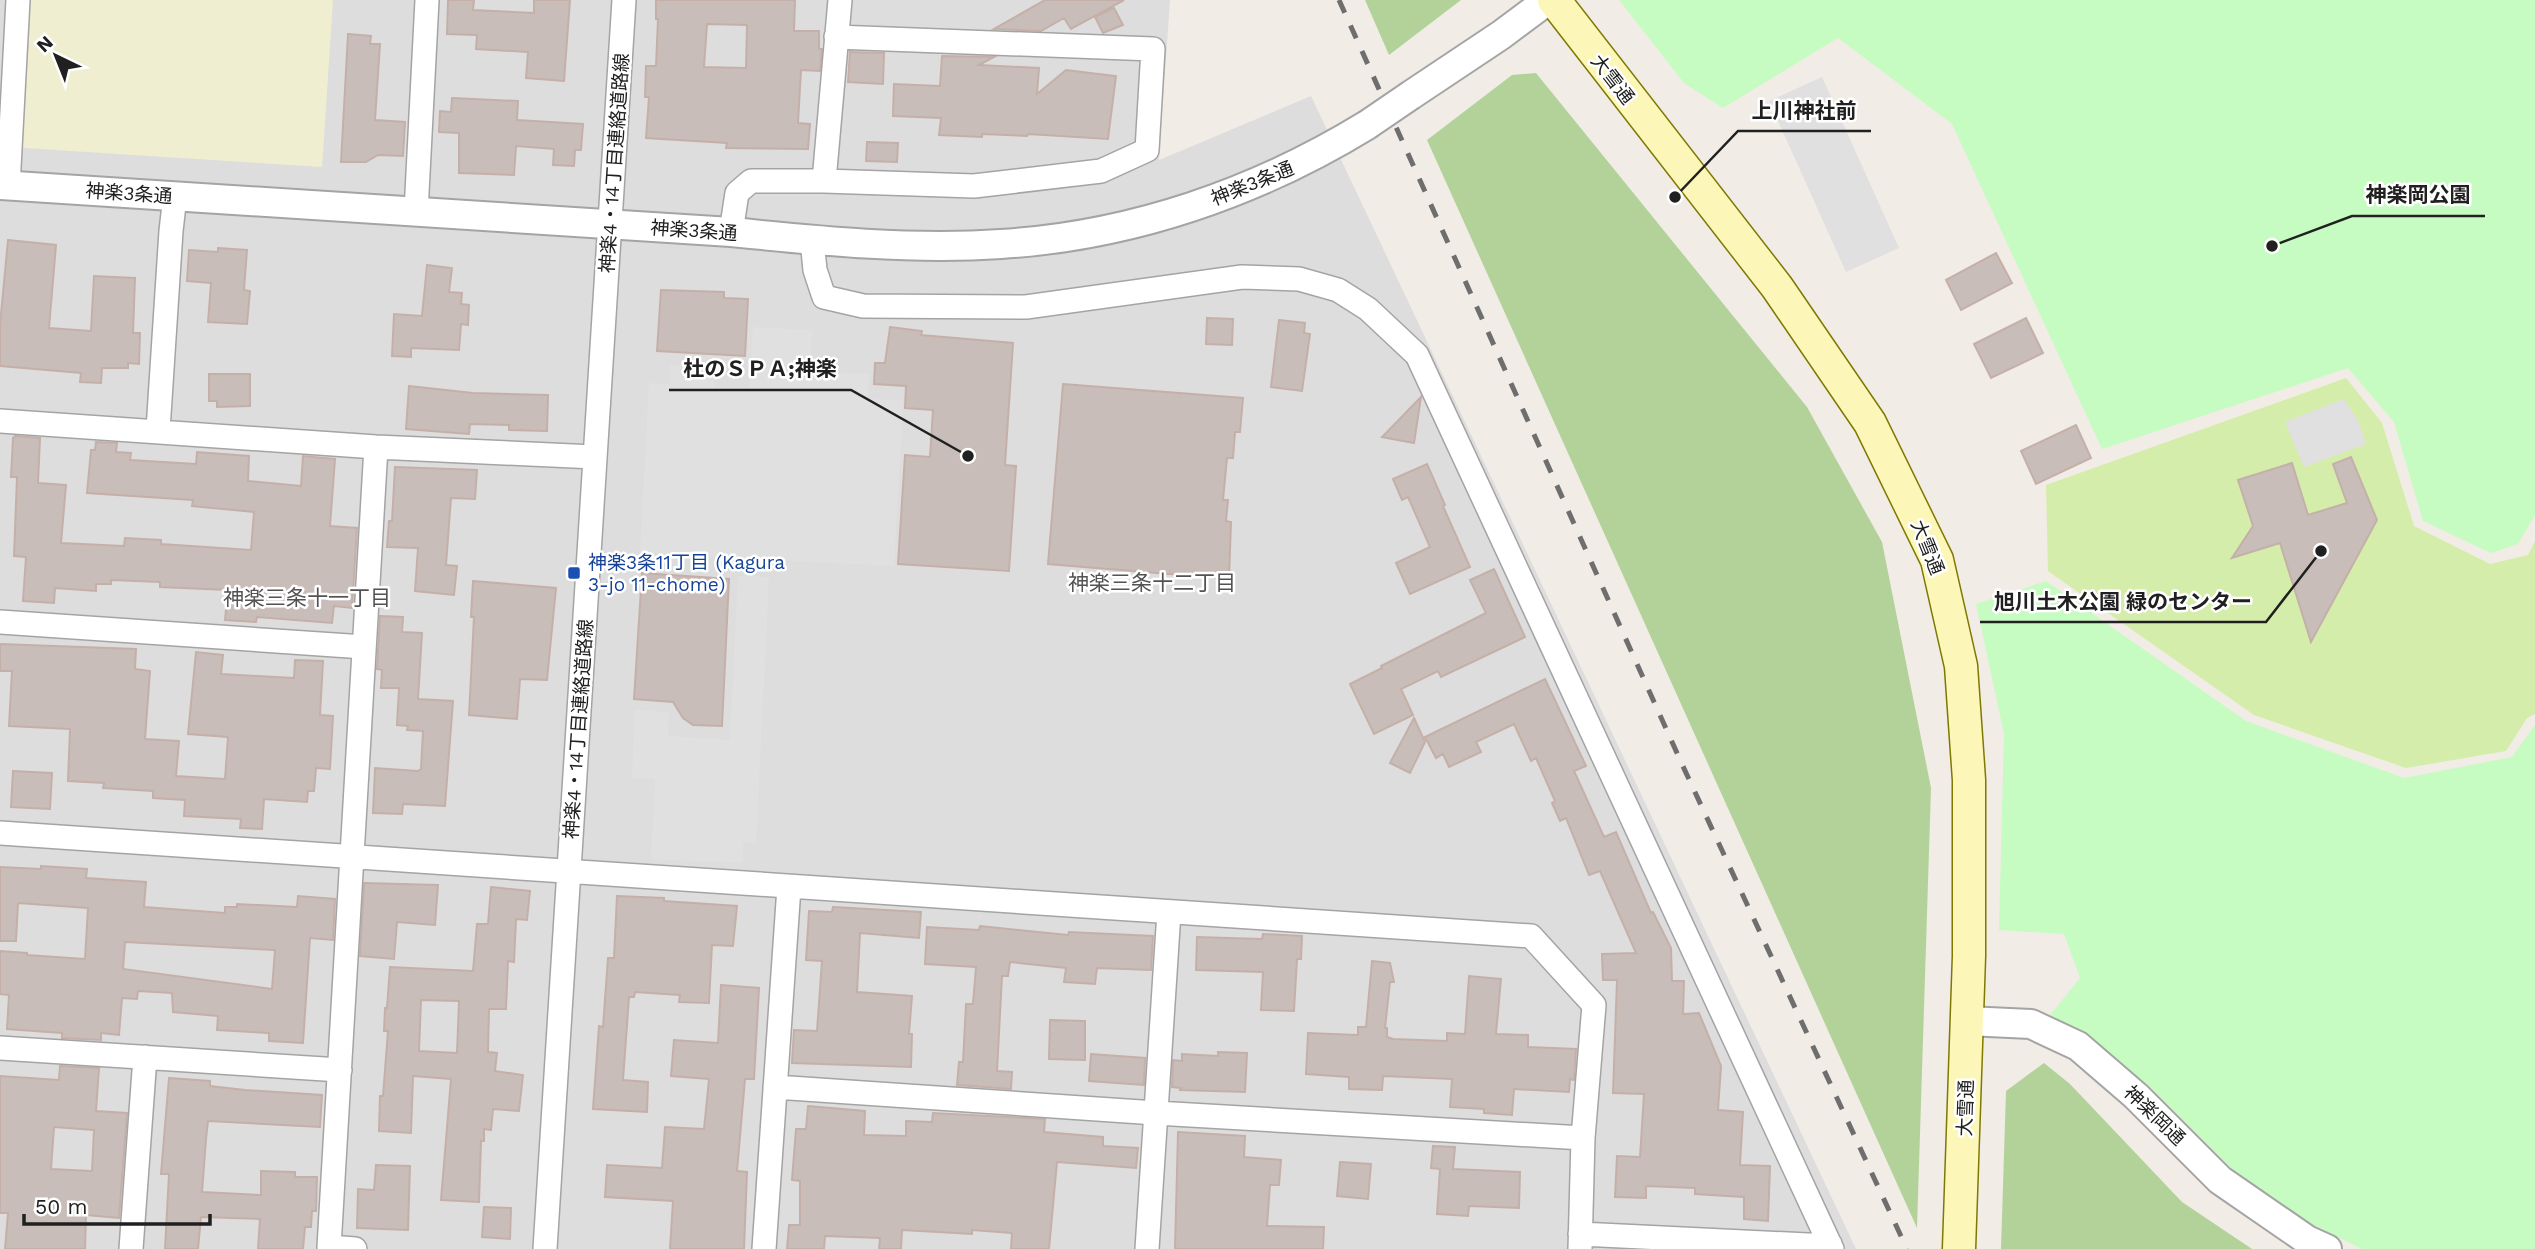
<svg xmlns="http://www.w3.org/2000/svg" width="2535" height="1249" font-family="'Work Sans','Noto Sans JP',sans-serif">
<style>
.residential{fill:#dedddd}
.farmland{fill:#f0eed1}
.grass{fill:#d5edaa}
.forest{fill:#b2d299}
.park{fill:#c6fcc2}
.parking{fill:#e0e0e0}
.building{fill:#c9bdb9;stroke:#c4b0a8;stroke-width:2;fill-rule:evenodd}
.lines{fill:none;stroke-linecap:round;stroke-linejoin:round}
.minor-casing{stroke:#a4a4a4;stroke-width:26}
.tertiary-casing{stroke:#a4a4a4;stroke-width:32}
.secondary-casing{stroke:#7e7900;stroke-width:35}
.minor{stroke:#fff;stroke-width:23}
.tertiary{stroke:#fff;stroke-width:28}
.secondary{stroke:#fdf6b9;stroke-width:32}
.rail{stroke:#6e6e6e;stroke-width:5;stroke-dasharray:14 14;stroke-linecap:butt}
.tertiary-bridge-casing{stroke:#a4a4a4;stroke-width:32;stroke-linecap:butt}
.tertiary-bridge{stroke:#fff;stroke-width:28}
.transit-dot{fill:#1a4fb4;stroke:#fff;stroke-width:2.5}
.labels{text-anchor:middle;stroke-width:5;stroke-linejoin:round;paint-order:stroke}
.street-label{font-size:19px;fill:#202020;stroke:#fff}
.transit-label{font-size:19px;fill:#164399;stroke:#fff;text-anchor:start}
.neighbourhood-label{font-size:21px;fill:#535353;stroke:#fff}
.leader{fill:none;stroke:#202020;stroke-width:2.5}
.callout-dot{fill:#202020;stroke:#fff;stroke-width:2.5}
.callout-label{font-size:21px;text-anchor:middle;font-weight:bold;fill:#202020;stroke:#fff;stroke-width:5;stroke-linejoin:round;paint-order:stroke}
</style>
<rect width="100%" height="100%" fill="#f1ece6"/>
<path class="residential" d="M 0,0 L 1170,0 L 1159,160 L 1311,96 L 1856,1249 L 0,1249 Z"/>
<path class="farmland" d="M 18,0 L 333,0 L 322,167 L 9,147 Z"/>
<path class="grass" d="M 2346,378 L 2382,423 L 2414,526 L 2490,564 L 2528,555 L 2535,541 L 2535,714 L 2527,718 L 2506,751 L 2406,768 L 2254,715 L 2048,571 L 2046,485 Z"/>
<path class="forest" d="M 1365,0 L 1461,0 L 1389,55 Z
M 1536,73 L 1807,407 L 1882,542 L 1931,788 L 1917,1228 L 1427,140 L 1512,75 Z
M 2044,1063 L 2070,1084 L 2182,1202 L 2252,1249 L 2001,1249 L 2006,1091 Z"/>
<path class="park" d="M 1619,0 L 2535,0 L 2535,515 L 2518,544 L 2491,553 L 2423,521 L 2394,422 L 2348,368 L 2102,449 L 1952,124 L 1838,38 L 1723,108 L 1684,83 Z
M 2046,581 L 2246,721 L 2404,778 L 2512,757 L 2535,725 L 2535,1249 L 2362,1249 L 2277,1207 L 2196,1138 L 2047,1019 L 2080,978 L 2064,934 L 1999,930 L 2004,734 L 1976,604 Z"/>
<path class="parking" d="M 1822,77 L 1899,248 L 1846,272 L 1769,101 Z
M 753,327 L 812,330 L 810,371 L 869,374 L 868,399 L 903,400 L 894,566 L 640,553 L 649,383 L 669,384 L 670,365 L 715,367 L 714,387 L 749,389 Z
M 2344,399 L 2358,421 L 2366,444 L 2304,467 L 2285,422 Z
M 738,576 L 769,577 L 756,843 L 743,842 L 742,863 L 651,859 L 655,779 L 632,778 L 635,710 L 669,712 L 668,736 L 730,740 Z"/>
<path class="building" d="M 448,0 L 474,0 L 473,10 L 534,13 L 534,0 L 570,0 L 564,81 L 526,78 L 528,52 L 476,49 L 477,35 L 447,34 Z
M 656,0 L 795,0 L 794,31 L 819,31 L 819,49 L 822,49 L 820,71 L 801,70 L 798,123 L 810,124 L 808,149 L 726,148 L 727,143 L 646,138 L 649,97 L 645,97 L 646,66 L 656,66 L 658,19 L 656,19 ZM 707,24 L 747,25 L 746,68 L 704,67 Z
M 1045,0 L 1124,0 L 1071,29 L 1064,18 L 1041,31 L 994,29 Z
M 1114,8 L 1123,25 L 1103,33 L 1095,17 Z
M 348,34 L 371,36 L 370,44 L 380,44 L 375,120 L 405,122 L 403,156 L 378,155 L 366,162 L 341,162 Z
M 850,52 L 884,53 L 883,84 L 848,82 Z
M 942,56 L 994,57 L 979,65 L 1039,68 L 1037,94 L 1066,70 L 1116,76 L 1108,139 L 1028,134 L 1027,136 L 982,134 L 982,137 L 939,135 L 941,118 L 893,116 L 894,84 L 940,86 Z
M 452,98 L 518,101 L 517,120 L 583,124 L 581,150 L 575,150 L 574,166 L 553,165 L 554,149 L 516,146 L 514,175 L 459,173 L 459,133 L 439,132 L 440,111 L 451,112 Z
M 867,142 L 898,143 L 897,162 L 866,161 Z
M 8,240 L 56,245 L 49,328 L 91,331 L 94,276 L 135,278 L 133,333 L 140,333 L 139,364 L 128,363 L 128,368 L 102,368 L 101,383 L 80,382 L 81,373 L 0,366 L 0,325 Z
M 218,248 L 247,250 L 244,290 L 250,291 L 247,324 L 208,322 L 211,283 L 187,281 L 189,250 L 218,252 Z
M 1996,253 L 2012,283 L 1961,310 L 1946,280 Z
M 427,265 L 452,268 L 449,292 L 462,293 L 461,304 L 469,305 L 468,325 L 461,324 L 459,350 L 411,348 L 411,357 L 392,356 L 394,314 L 422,316 Z
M 661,290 L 724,292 L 724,298 L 748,299 L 745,356 L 657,351 Z
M 1207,318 L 1233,319 L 1232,345 L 1206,344 Z
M 2026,318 L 2043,353 L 1991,378 L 1974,344 Z
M 1279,320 L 1305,323 L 1304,333 L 1310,334 L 1302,391 L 1271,387 Z
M 890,327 L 922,331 L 921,335 L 1013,343 L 1005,465 L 1016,466 L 1009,571 L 898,564 L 905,455 L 930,457 L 933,410 L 905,408 L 906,386 L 874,384 L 875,363 L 885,363 Z
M 209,374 L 250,374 L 250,406 L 217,407 L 217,401 L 209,401 Z
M 1063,384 L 1243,398 L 1240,432 L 1235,432 L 1233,458 L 1227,458 L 1223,500 L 1228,500 L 1226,521 L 1231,522 L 1229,579 L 1048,564 Z
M 409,386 L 473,393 L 548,395 L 547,431 L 509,430 L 509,425 L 470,424 L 469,434 L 406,429 Z
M 1421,397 L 1414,443 L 1382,437 Z
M 2076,425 L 2091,458 L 2036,484 L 2021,451 Z
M 15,436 L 40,438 L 38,483 L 66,485 L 61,543 L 124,546 L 125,538 L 161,540 L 161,544 L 251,550 L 254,512 L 192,506 L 193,500 L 87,493 L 91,450 L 95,450 L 96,442 L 117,443 L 116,452 L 131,453 L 130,460 L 196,464 L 197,452 L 249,456 L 248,481 L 301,486 L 303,456 L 335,459 L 330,526 L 357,528 L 352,608 L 334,606 L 332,623 L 257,617 L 256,622 L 225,620 L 228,590 L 160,587 L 160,582 L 111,580 L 111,584 L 96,584 L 96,591 L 55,588 L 54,603 L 23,601 L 26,557 L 14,556 L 17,477 L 11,477 L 13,438 Z
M 2351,457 L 2377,520 L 2311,642 L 2280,543 L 2232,558 L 2253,526 L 2238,480 L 2292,463 L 2308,515 L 2347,503 L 2333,464 Z
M 1427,464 L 1445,505 L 1443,506 L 1470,567 L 1410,594 L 1396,563 L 1430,547 L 1408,497 L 1402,500 L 1393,479 Z
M 395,467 L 477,470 L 475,499 L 451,498 L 446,565 L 457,566 L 454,595 L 415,591 L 418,548 L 387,547 L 389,521 L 392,521 Z
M 1494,569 L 1525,637 L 1441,677 L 1438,671 L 1401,689 L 1413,715 L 1374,734 L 1350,684 L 1382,668 L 1381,666 L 1486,613 L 1470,580 Z
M 642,573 L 729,579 L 722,726 L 693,725 L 683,718 L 673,702 L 634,699 Z
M 473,581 L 556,588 L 547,680 L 520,679 L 517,719 L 469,715 L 474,617 L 471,617 Z
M 380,616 L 403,617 L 402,632 L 422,633 L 418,699 L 453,701 L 445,806 L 403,804 L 402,814 L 373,813 L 375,768 L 418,771 L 421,769 L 423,731 L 407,730 L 408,726 L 397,725 L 399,688 L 381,688 L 382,670 L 377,669 Z
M 0,644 L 136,649 L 135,669 L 150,671 L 145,739 L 179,741 L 176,776 L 225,779 L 228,737 L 188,734 L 196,652 L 223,655 L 221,674 L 294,678 L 295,660 L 323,661 L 320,715 L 333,716 L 330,769 L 316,768 L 314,791 L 308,791 L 307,802 L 264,799 L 262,829 L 240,828 L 241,819 L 184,816 L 185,800 L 153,798 L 153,791 L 103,788 L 104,783 L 68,781 L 70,729 L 9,726 L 12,671 L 0,671 Z
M 1545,679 L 1586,766 L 1574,771 L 1604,837 L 1616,832 L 1651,913 L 1653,912 L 1671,948 L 1672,981 L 1684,981 L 1683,1014 L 1699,1013 L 1721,1066 L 1718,1110 L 1743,1112 L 1740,1165 L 1770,1166 L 1768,1221 L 1744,1219 L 1744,1197 L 1695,1194 L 1695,1188 L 1646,1186 L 1646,1198 L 1615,1197 L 1617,1156 L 1640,1157 L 1644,1094 L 1613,1093 L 1617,980 L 1603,980 L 1602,954 L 1636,953 L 1600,871 L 1589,875 L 1566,818 L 1560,821 L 1552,803 L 1555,801 L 1536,758 L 1531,761 L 1514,724 L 1476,742 L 1481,752 L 1449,767 L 1443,754 L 1436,758 L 1425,737 Z
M 1414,718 L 1425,742 L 1410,773 L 1390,763 Z
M 13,771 L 52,773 L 50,809 L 11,807 Z
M 41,866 L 87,869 L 86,878 L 146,882 L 144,907 L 225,913 L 225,907 L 237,907 L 237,904 L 297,907 L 298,896 L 335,899 L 333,940 L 310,938 L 303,1043 L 269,1041 L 269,1033 L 217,1030 L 218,1016 L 173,1012 L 172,993 L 138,991 L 137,999 L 122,998 L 119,1035 L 101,1033 L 101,1040 L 62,1038 L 62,1033 L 7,1029 L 9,995 L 0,994 L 0,951 L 27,953 L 27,955 L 85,959 L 88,908 L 18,903 L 16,941 L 0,941 L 0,867 L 41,869 ZM 125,942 L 275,950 L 272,989 L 123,969 Z
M 364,883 L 438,885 L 435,925 L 397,922 L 394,959 L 360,956 Z
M 491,887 L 530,891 L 527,920 L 516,919 L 514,962 L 508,961 L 506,1009 L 489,1009 L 488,1052 L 497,1053 L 495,1071 L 523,1075 L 519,1111 L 493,1109 L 491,1130 L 484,1129 L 484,1141 L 481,1141 L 479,1202 L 441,1200 L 451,1079 L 413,1076 L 411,1133 L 379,1131 L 380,1096 L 383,1096 L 388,1031 L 384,1031 L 385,1008 L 387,1008 L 390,967 L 473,971 L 477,924 L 488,924 ZM 421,1000 L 459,1001 L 457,1053 L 419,1051 Z
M 617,896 L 664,898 L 664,901 L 737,906 L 733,946 L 712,945 L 709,1003 L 679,1002 L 680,995 L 635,992 L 634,997 L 629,997 L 623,1080 L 648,1082 L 647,1112 L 593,1109 L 599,1026 L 603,1027 L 608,958 L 614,958 Z
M 833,907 L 921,912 L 919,938 L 860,933 L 857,992 L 912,996 L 909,1034 L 912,1034 L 911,1067 L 792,1063 L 794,1030 L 817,1031 L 822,961 L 806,960 L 809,911 L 832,912 Z
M 980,926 L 1068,935 L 1069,932 L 1153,936 L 1151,970 L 1097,968 L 1095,984 L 1064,982 L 1066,968 L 1010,962 L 1008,976 L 1002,976 L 997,1071 L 1012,1072 L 1011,1089 L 957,1085 L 959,1062 L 963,1062 L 966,1004 L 973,1004 L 976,967 L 925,964 L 927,927 L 979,930 Z
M 1263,934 L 1302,936 L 1301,959 L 1297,959 L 1294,1011 L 1261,1010 L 1263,972 L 1196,970 L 1197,937 L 1262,939 Z
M 1372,961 L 1390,963 L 1394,982 L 1390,982 L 1385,1028 L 1387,1028 L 1387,1037 L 1393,1039 L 1447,1041 L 1447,1033 L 1465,1034 L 1469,976 L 1501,979 L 1496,1034 L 1528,1035 L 1528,1047 L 1576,1049 L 1574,1080 L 1570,1079 L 1569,1092 L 1514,1089 L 1512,1115 L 1484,1113 L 1484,1109 L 1450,1107 L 1452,1079 L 1383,1076 L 1382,1090 L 1349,1089 L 1349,1077 L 1306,1074 L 1308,1033 L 1358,1035 L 1358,1027 L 1366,1027 Z
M 721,985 L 759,988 L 754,1079 L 745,1079 L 737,1171 L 747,1172 L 744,1249 L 670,1249 L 673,1201 L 605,1197 L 607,1165 L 662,1168 L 665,1127 L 704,1129 L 709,1079 L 671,1076 L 674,1040 L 718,1043 Z
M 1050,1020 L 1085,1021 L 1085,1060 L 1049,1059 Z
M 1218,1052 L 1247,1053 L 1245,1092 L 1180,1090 L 1181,1088 L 1172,1087 L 1173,1060 L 1182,1061 L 1182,1054 L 1218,1056 Z
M 1091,1054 L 1145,1058 L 1144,1085 L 1089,1081 Z
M 60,1066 L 99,1068 L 96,1111 L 127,1113 L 119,1218 L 86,1215 L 85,1249 L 5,1249 L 8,1213 L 0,1213 L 0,1076 L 59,1080 ZM 54,1127 L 94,1130 L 92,1171 L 51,1169 Z
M 169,1078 L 210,1081 L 210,1086 L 245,1090 L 322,1095 L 320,1127 L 208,1121 L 206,1139 L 202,1192 L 261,1195 L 261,1171 L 295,1172 L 295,1177 L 317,1177 L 316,1211 L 312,1211 L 311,1227 L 305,1227 L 303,1249 L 258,1249 L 260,1219 L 201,1217 L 198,1249 L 165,1249 L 169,1174 L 161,1174 Z
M 808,1106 L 865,1111 L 864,1135 L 906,1136 L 906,1121 L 932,1122 L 933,1113 L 1045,1119 L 1044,1132 L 1103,1137 L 1103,1146 L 1138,1148 L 1136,1168 L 1057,1162 L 1049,1249 L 1011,1249 L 1012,1233 L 972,1230 L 972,1234 L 902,1230 L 901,1249 L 879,1249 L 880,1238 L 825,1236 L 824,1249 L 787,1249 L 789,1225 L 800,1225 L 800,1181 L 792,1180 L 796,1129 L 806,1129 Z
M 1178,1132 L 1245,1136 L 1244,1157 L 1281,1160 L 1279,1185 L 1270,1185 L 1267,1226 L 1324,1227 L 1323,1249 L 1175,1249 Z
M 1433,1146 L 1455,1147 L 1453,1169 L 1520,1172 L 1519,1208 L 1469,1206 L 1468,1216 L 1437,1214 L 1440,1169 L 1431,1168 Z
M 1340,1162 L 1371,1164 L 1368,1199 L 1337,1196 Z
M 376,1165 L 410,1166 L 408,1230 L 357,1228 L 358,1189 L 374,1190 Z
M 484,1207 L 511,1208 L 510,1239 L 482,1237 Z"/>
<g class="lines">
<defs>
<path id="minor" d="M 824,181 L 840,0
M 8,186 L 18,0
M 416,212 L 427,0
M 731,232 L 737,193 L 751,181 L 824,181 L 974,186 L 1101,171 L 1147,150 L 1153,49 L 836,37
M 812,240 L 815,270 L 824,297 L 863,306 L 1026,307 L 1242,277 L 1299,279 L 1338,290 L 1368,309 L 1417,355 L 1832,1249
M 0,421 L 376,447 L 595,457
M 158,430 L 171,231 L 175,196
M 0,622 L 364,647
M 0,833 L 1531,936 L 1594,1005 L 1583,1138 L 1580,1249
M 0,1048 L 340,1070
M 775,1087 L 1156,1113 L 1583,1138
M 1580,1234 L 1808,1245 L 1830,1244
M 131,1249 L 145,1057
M 355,1249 L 329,1247 L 376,447
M 545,1249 L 624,0
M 764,1249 L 789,887
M 1147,1249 L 1169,912"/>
<path id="tertiary" d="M 1411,95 L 1501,35 L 1548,0
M 0,185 L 731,232 C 820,241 912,250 1001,244 C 1131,236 1256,193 1367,125
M 1967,1021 L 2031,1024 L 2078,1046 L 2136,1096 L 2220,1180 L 2307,1240 L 2327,1249"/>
<path id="secondary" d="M 1554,0 L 1777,287 L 1870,423 L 1937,560 L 1961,666 L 1969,780 L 1969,956 L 1959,1249"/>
</defs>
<use href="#minor" class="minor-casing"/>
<use href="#tertiary" class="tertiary-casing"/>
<use href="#secondary" class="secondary-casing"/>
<use href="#minor" class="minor"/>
<use href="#tertiary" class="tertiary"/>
<use href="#secondary" class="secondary"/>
<path class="rail" d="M 1339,0 L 1681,762 L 1907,1249"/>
<defs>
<path id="tertiary-bridge" d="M 1367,125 L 1411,95"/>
</defs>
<use href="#tertiary-bridge" class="tertiary-bridge-casing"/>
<use href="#tertiary-bridge" class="tertiary-bridge"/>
</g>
<rect class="transit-dot" x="567" y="566" width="14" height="14" rx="3.5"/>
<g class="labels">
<g class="street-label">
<text transform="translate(1613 79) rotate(52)" y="7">大雪通</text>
<text transform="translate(614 163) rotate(-86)" y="7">神楽4・14丁目連絡道路線</text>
<text transform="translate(1252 183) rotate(-22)" y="7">神楽3条通</text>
<text transform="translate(129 193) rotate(4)" y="7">神楽3条通</text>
<text transform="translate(694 230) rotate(4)" y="7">神楽3条通</text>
<text transform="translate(1928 547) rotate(68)" y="7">大雪通</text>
<text transform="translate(578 729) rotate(-86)" y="7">神楽4・14丁目連絡道路線</text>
<text transform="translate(1965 1108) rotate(-88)" y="7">大雪通</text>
<text transform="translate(2155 1115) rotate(44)" y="7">神楽岡通</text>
</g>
<g class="transit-label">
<text x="588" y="569">神楽3条11丁目 (Kagura<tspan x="588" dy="22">3-jo 11-chome)</tspan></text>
</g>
<g class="neighbourhood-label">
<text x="1152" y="590">神楽三条十二丁目</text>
<text x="307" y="605">神楽三条十一丁目</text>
</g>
</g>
<path class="leader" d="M1675 197L1738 131H1871M2272 246L2352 216H2485M968 456L851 390H669M2321 551L2266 622H1980"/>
<g class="callout-dot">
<circle cx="1675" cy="197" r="7"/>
<circle cx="2272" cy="246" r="7"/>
<circle cx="968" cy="456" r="7"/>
<circle cx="2321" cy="551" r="7"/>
</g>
<g class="callout-label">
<text x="1804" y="118">上川神社前</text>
<text x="2418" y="202">神楽岡公園</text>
<text x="760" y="376">杜のＳＰＡ;神楽</text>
<text x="2123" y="609">旭川土木公園 緑のセンター</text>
</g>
<g transform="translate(56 56) rotate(317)" stroke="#ffffff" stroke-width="5" paint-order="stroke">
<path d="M0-5L12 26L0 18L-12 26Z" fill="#202020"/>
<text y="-10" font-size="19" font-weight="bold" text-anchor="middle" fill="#202020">N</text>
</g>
<path d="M24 1214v10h186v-10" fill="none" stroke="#202020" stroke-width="3.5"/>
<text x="35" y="1214" font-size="21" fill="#202020" stroke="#ffffff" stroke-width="5" paint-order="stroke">50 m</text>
</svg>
